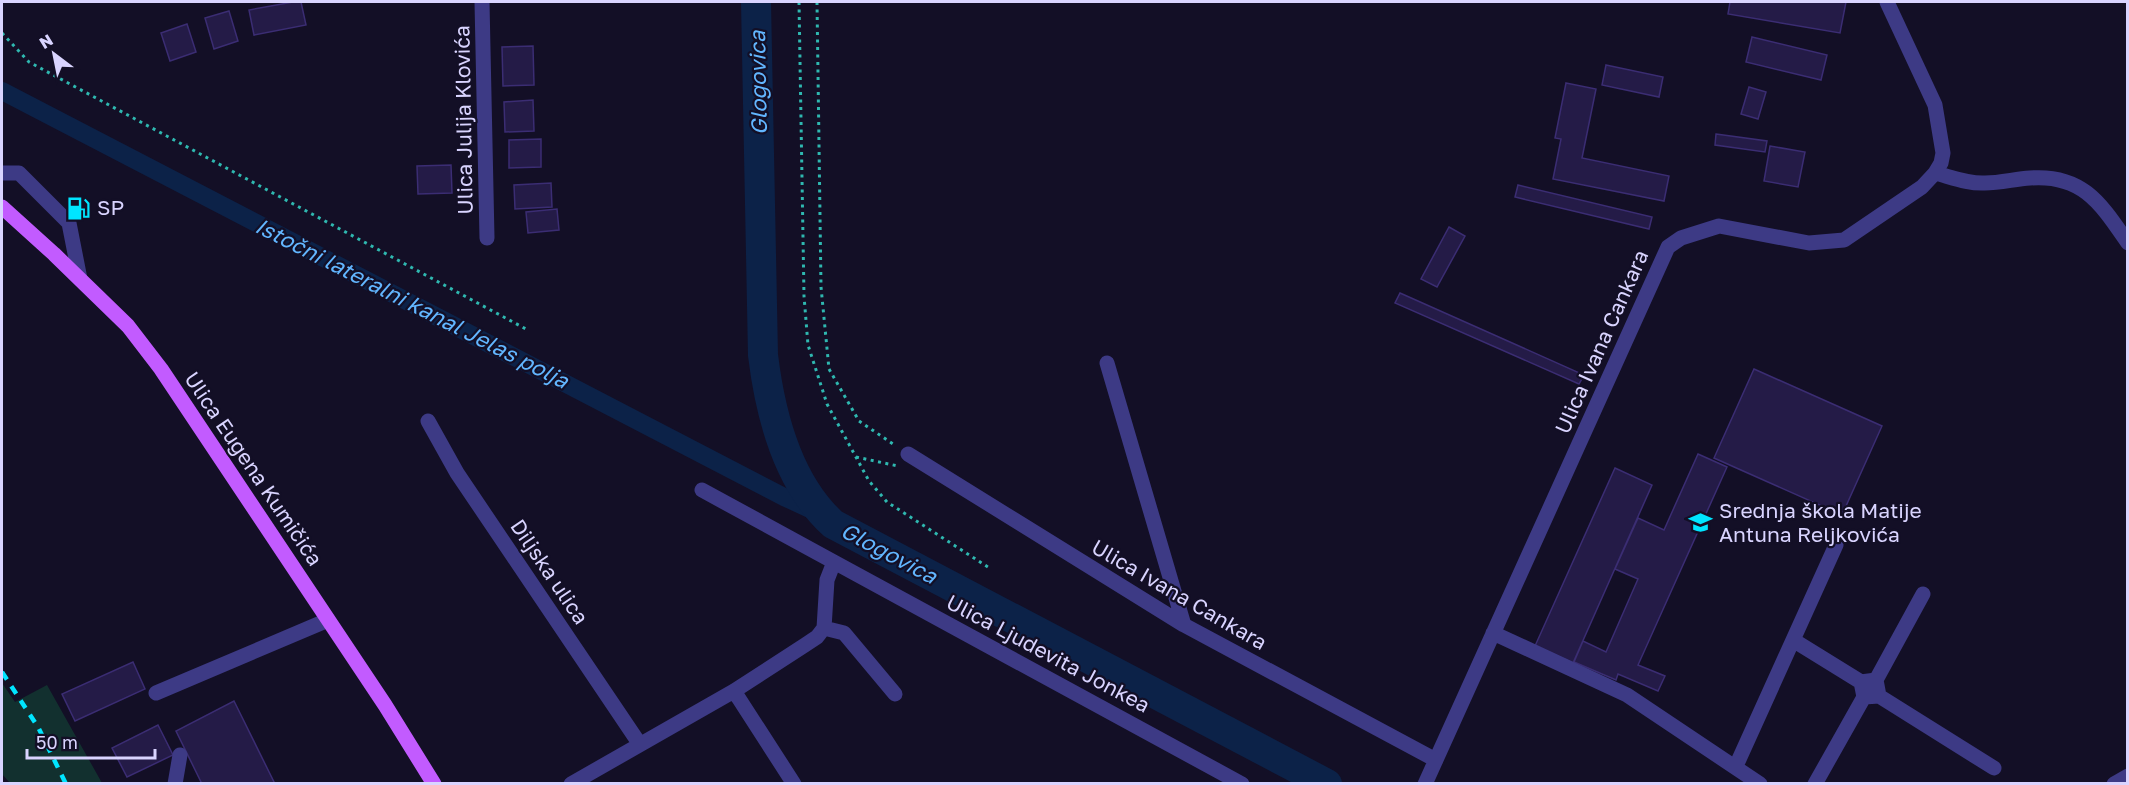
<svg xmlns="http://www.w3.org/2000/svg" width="2129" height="785" font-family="'Golos Text',sans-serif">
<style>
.green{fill:#12302f}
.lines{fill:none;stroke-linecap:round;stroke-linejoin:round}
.canal{stroke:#0c2248;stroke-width:18}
.river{stroke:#0c2248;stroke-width:30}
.building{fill:#241b47;stroke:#3b2d73;stroke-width:1.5}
.path{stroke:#2fb8b0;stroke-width:3;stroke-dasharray:3 4.5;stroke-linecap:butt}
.minor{stroke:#3d3a85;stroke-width:15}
.major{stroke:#c25bff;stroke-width:15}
.rail{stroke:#00e5ff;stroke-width:4.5;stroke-dasharray:9 8;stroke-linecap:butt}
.labels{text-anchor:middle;stroke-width:4.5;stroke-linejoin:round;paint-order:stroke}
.street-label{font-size:21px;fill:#d9d4ff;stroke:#130f26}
.poi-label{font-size:21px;fill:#d9d4ff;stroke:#130f26;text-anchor:start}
.water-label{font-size:22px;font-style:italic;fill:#62b6ff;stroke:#130f26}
</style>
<rect width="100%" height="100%" fill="#130f26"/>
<path class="green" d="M 2,683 L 15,702 L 47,685 L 102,783 L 10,783 L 2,774 Z"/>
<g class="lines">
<path class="canal" d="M 2,91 L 784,497 L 823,515"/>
<path class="river" d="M 756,2 L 763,355 C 770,413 788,483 833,524 L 1327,784"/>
</g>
<path class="building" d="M 293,2 L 301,2 L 306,25 L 254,35 L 249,10 Z
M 1730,2 L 1846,2 L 1840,33 L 1728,14 Z
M 229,11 L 238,41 L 214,49 L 205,18 Z
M 187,24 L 196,52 L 170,61 L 161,33 Z
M 1752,37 L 1827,55 L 1821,80 L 1746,62 Z
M 533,46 L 534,85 L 503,86 L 502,47 Z
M 1606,65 L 1663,77 L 1659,97 L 1602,85 Z
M 1566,83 L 1596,89 L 1582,158 L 1669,176 L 1664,201 L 1553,179 L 1561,139 L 1555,138 Z
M 1749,87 L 1766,92 L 1758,119 L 1741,114 Z
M 533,100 L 534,131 L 505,132 L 504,102 Z
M 1716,134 L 1767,141 L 1765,152 L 1715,145 Z
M 541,139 L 541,167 L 509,168 L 509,140 Z
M 1770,146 L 1805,152 L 1798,187 L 1764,181 Z
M 451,165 L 452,193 L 418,194 L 417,166 Z
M 551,183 L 552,207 L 515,209 L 514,185 Z
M 1518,185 L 1652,217 L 1649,229 L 1515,197 Z
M 557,209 L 559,230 L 528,233 L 526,212 Z
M 1449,227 L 1465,236 L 1437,287 L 1421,279 Z
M 1400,293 L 1584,375 L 1579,384 L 1395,303 Z
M 1754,369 L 1882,426 L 1842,515 L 1714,458 Z
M 1698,454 L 1727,467 L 1638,665 L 1665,676 L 1658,691 L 1618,674 L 1616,680 L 1574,662 L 1583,641 L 1606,652 L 1638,579 L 1615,569 L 1638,518 L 1664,530 Z
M 1615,468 L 1652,485 L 1573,663 L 1535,646 Z
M 133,662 L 145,689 L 75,721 L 62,694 Z
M 234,701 L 275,784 L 202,784 L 176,731 Z
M 158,725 L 173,755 L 127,777 L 112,748 Z"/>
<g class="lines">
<path class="path" d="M 799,2 L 804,296 L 808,345 L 827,404 L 869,481 L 887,502 L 991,569
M 817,2 L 821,287 L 829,369 L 859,421 L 896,446
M 2,33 L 29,62 L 526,329
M 856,457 L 898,466"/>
<path class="minor" d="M 482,2 L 487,238
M 2,173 L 19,173 L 69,223 L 80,279
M 1935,173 C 1951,177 1968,184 1985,183 C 2000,183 2015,179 2030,178 C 2083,174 2101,204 2128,243
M 1107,363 L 1184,625
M 428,421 L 457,473 L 639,743
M 908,454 L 1184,625 L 1436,760
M 702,490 L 834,562
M 824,628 L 827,580 L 834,562 L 1242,784
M 824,628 L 844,633 L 895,694
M 1493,633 L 1627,695 L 1760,784
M 1793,640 L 1861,682
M 1876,680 L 1879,696 L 1864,697 L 1861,682 L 1876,680 L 1923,594
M 734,691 L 794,784
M 156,693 L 328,620
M 1879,696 L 1994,768
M 1736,766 L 1836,545
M 175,784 L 180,755
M 571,784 L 734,691 L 805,645 L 817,637 L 824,628
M 1425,784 L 1668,247 L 1681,238 L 1719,226 L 1809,243 L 1844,240 L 1922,187 L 1935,173 L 1941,163 L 1943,153 L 1935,105 L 1887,2
M 1815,784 L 1864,697
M 2114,784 L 2128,776"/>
<path class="major" d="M 2,207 L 54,254 L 128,326 L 161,369 L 385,705 L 434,784"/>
<path class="rail" d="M 2,672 L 38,727 L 66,784"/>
</g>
<defs>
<symbol id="fuel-bare" viewBox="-9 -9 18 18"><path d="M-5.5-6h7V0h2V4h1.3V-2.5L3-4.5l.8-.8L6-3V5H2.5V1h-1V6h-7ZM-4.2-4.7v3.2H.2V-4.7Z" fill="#00e5ff" stroke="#130f26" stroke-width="2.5" paint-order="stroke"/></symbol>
<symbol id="school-bare" viewBox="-9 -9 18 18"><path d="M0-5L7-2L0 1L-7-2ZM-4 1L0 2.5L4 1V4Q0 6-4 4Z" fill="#00e5ff" stroke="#130f26" stroke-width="2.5" paint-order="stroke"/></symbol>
</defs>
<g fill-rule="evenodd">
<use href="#fuel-bare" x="62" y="192" width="33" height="33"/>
<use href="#school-bare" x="1684" y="506" width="33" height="33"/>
</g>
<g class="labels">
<g class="street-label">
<text transform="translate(464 120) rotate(-91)" y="7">Ulica Julija Klovića</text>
<text transform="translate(1602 342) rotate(-66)" y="7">Ulica Ivana Cankara</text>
<text transform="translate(253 469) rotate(56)" y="7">Ulica Eugena Kumičića</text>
<text transform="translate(549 572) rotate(56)" y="7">Diljska ulica</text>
<text transform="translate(1179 595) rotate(30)" y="7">Ulica Ivana Cankara</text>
<text transform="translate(1048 654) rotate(28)" y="7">Ulica Ljudevita Jonkea</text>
</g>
<g class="poi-label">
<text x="97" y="215">SP</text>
<text x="1719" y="518">Srednja škola Matije<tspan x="1719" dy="24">Antuna Reljkovića</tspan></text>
</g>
<g class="water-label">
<text transform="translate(758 83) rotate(-91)" y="8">Glogovica</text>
<text transform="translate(412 303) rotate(27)" y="8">Istočni lateralni kanal Jelas polja</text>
<text transform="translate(889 553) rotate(28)" y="8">Glogovica</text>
</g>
</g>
<rect width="2129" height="785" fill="none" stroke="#d9d4ff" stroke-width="6"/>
<g transform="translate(54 54) rotate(328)" stroke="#130f26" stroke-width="4.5" paint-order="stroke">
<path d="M0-4.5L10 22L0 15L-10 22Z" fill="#d9d4ff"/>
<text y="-9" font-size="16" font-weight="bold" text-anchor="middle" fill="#d9d4ff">N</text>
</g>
<path d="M27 749v9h128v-9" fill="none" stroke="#d9d4ff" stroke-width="3"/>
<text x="36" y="749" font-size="18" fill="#d9d4ff" stroke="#130f26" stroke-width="4.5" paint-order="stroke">50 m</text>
</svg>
